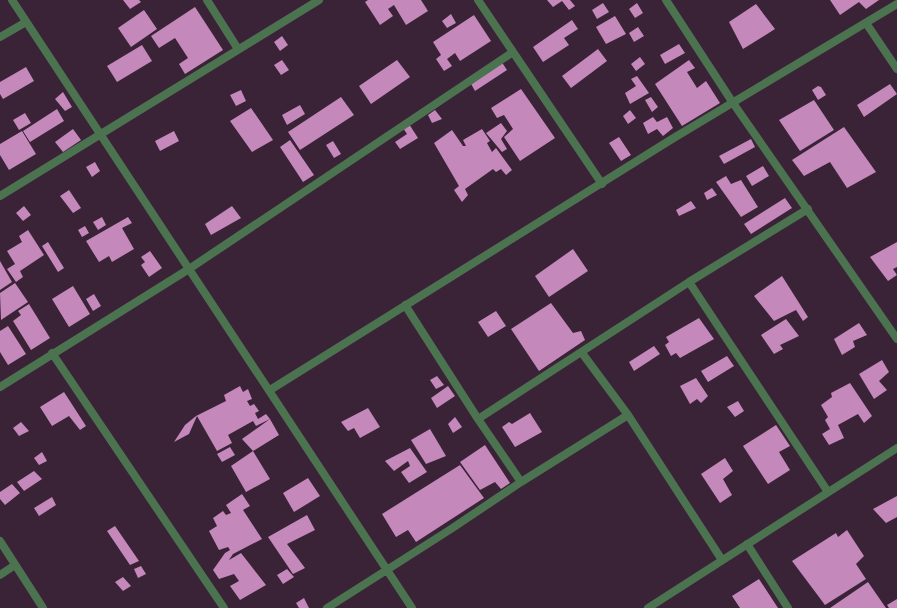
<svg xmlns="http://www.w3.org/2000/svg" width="897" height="608" font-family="Arial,sans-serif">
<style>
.building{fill:#c488bb}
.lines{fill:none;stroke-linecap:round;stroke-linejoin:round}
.minor{stroke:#4b7350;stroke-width:8}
.tertiary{stroke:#4b7350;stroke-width:8}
</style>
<rect width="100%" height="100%" fill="#3a2237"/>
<path class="building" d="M 123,0 L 139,0 L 141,2 L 130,9 Z
M 368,0 L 421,0 L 428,11 L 406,25 L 394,5 L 388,9 L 393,16 L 380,25 L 365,2 Z
M 547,0 L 570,0 L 575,6 L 569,10 L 562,1 L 553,7 Z
M 830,0 L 879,0 L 866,9 L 859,2 L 840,15 Z
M 603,3 L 609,12 L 597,19 L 592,10 Z
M 637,3 L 643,13 L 635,18 L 629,9 Z
M 756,4 L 775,29 L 743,49 L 729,22 Z
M 195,7 L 223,50 L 185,74 L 179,64 L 188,58 L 175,38 L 159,48 L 151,36 Z
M 144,10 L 157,29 L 131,47 L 118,28 Z
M 451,14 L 456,23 L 447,28 L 442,21 Z
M 474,15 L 491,41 L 460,61 L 455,53 L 447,59 L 452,66 L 444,71 L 436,59 L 441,55 L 433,42 Z
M 615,16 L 626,34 L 606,44 L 596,27 Z
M 572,20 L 578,29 L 564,38 L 569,45 L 543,62 L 533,47 Z
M 638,27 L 644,36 L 634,42 L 629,33 Z
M 282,36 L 288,45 L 280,51 L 274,42 Z
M 679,44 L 685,53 L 665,64 L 660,55 Z
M 142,45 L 152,61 L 117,82 L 107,66 Z
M 598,49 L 607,61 L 571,88 L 562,76 Z
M 640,57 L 645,64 L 636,71 L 631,64 Z
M 282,60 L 289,70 L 281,75 L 274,65 Z
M 397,60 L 410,77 L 371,104 L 359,86 Z
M 689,60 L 695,68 L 687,72 L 697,88 L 706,81 L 720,103 L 682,126 L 655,84 Z
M 501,61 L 507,70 L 475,91 L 470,82 Z
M 26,67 L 34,81 L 3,99 L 0,94 L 0,82 Z
M 637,76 L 649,93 L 630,104 L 625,93 L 636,86 L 631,79 Z
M 890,84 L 897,94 L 864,117 L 857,105 Z
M 818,86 L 821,87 L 826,95 L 818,100 L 812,90 Z
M 521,89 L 555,138 L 520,161 L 504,137 L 513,129 L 504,115 L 497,118 L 491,108 Z
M 241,90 L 246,101 L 236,106 L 230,95 Z
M 63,92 L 72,107 L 65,111 L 55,99 Z
M 341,97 L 354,115 L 300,150 L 288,132 Z
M 651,97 L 658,107 L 652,112 L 645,100 Z
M 814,100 L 834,130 L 800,151 L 779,120 Z
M 300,105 L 305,114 L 287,125 L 282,115 Z
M 251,108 L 273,140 L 252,152 L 230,121 Z
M 57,109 L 64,121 L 30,142 L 23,131 Z
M 435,110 L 442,119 L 432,123 L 428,115 Z
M 630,110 L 636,118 L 628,124 L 623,116 Z
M 25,113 L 31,123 L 19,130 L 13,120 Z
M 653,117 L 657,122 L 667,117 L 673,128 L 663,136 L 657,129 L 648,134 L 643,123 Z
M 501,123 L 507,131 L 501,139 L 507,149 L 502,152 L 486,133 Z
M 409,124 L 418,138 L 400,149 L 395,142 L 407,134 L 403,128 Z
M 844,127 L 876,172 L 847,188 L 830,162 L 804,176 L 792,160 Z
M 73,129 L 81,140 L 63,152 L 55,142 Z
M 482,129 L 490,141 L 487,143 L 492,152 L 496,148 L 512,170 L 506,175 L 501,169 L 496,172 L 493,169 L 465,189 L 468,195 L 462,202 L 454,190 L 459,186 L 434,143 L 452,130 L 463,146 L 466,146 L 463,140 Z
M 22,131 L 36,154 L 9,170 L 0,155 L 0,144 Z
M 174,131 L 179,141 L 160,151 L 155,141 Z
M 619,137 L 631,155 L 621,161 L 609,143 Z
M 751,139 L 755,147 L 724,164 L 719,156 Z
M 290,140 L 314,175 L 303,182 L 280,147 Z
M 333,141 L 341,154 L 334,158 L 326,145 Z
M 95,162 L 100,171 L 92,177 L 86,167 Z
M 763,166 L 769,176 L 752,186 L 746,176 Z
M 726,176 L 731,184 L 741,180 L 758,207 L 741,217 L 716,182 Z
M 712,188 L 717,195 L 707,200 L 704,193 Z
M 69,190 L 81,208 L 73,213 L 60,196 Z
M 785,198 L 792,208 L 751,234 L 744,224 Z
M 691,201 L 696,208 L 679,216 L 676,210 Z
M 24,206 L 31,215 L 23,221 L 16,213 Z
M 232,206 L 241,218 L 211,235 L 205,224 Z
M 102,217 L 106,225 L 98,230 L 93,222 Z
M 128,217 L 132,223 L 122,228 L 134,249 L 112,262 L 109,256 L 99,262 L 86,241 Z
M 85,226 L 89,233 L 82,237 L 78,230 Z
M 28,230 L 44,255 L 20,271 L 23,277 L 16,282 L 7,269 L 15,264 L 7,251 L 22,242 L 19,236 Z
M 48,242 L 64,268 L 58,272 L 42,246 Z
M 897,242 L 897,267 L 893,269 L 897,275 L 888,281 L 870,257 Z
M 573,249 L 588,271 L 549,297 L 535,276 Z
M 150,251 L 162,268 L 149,277 L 141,265 L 145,262 L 141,257 Z
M 0,261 L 12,282 L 0,290 Z
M 782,276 L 808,317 L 803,321 L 796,310 L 774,321 L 754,296 Z
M 15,283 L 28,302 L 1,320 L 0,293 Z
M 73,286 L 90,314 L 69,327 L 52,299 Z
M 94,294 L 101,306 L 93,311 L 86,299 Z
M 551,303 L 573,333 L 581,331 L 585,340 L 539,371 L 511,329 Z
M 29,304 L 50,338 L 31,350 L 13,321 L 21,315 L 18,311 Z
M 496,311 L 506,326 L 488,337 L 478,322 Z
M 699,318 L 714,339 L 680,358 L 676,353 L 671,356 L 665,345 L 669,342 L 666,337 Z
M 786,319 L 799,336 L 780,345 L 783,349 L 774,354 L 761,335 Z
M 859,323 L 867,335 L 853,341 L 855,347 L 842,355 L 834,339 Z
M 8,326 L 26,354 L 8,365 L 0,352 L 0,331 Z
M 654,346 L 660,354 L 634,371 L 629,362 Z
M 727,356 L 734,366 L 708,382 L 701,371 Z
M 882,360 L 889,372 L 879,381 L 887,390 L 874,399 L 859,374 Z
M 437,376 L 444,385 L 436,389 L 430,380 Z
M 696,378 L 708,396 L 701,403 L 697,399 L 690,404 L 680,386 Z
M 850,383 L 872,416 L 864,423 L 858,414 L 838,425 L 844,438 L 829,445 L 822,434 L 830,429 L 825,420 L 828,417 L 821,405 L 832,397 L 831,393 Z
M 240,386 L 243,392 L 248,389 L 252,399 L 247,401 L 250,406 L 254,404 L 259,411 L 255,413 L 258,419 L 266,414 L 270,419 L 256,426 L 253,421 L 228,435 L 232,443 L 217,451 L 197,416 L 189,434 L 174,442 L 185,425 L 196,416 L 226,401 L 224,395 Z
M 448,386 L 455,396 L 437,408 L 431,398 Z
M 64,392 L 86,426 L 80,430 L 69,416 L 52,426 L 40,407 Z
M 738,401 L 744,411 L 735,417 L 727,407 Z
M 368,408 L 380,427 L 360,438 L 354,428 L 348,431 L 341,422 Z
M 530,413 L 542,432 L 515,447 L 502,427 L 509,422 L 512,424 Z
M 455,417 L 462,427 L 453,433 L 448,424 Z
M 270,419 L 279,435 L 253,451 L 270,479 L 246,492 L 231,466 L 253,451 L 242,439 Z
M 21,422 L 29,431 L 19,436 L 13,428 Z
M 776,425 L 790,446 L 779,452 L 790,470 L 768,484 L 743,446 Z
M 430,429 L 446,456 L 426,464 L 411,440 Z
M 485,445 L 510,483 L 501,489 L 495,482 L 480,490 L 460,462 Z
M 230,447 L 235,455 L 222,462 L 217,454 Z
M 410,448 L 427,472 L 409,483 L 401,472 L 410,466 L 408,461 L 394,471 L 385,461 Z
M 42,452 L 47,461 L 39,465 L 34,458 Z
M 725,458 L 733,471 L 723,479 L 732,495 L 720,503 L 701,474 Z
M 460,465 L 484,498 L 416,542 L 408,530 L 396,537 L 382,514 Z
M 34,471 L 42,479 L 24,491 L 17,482 Z
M 308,478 L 320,496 L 294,512 L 283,493 Z
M 12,484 L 20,493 L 5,505 L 0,499 L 0,492 Z
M 242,494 L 250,506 L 243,510 L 262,539 L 233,554 L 229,560 L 241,553 L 266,585 L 240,600 L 230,586 L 239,581 L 234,574 L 219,579 L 213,570 L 225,553 L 230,550 L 228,547 L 219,550 L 209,531 L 217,526 L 213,518 L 223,511 L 226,515 L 231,513 L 226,505 Z
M 897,496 L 897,517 L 886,523 L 873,509 Z
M 52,497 L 56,505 L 39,516 L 34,508 Z
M 307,515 L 315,530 L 287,544 L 305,568 L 293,574 L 268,537 Z
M 115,526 L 139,561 L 130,565 L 107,531 Z
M 847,530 L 864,556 L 856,564 L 866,579 L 825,605 L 792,561 L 836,533 L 838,537 Z
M 141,566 L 146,574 L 138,578 L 134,569 Z
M 287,569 L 294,577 L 283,584 L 277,575 Z
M 123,577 L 131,586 L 123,591 L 115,582 Z
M 759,579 L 778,608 L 740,608 L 732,596 Z
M 868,582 L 886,608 L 830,608 Z
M 304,598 L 309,608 L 299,608 L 296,603 Z
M 897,599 L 897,608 L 889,608 L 887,605 Z"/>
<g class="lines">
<path class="minor" d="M 12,0 L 412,608
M 207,0 L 238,49
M 478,0 L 602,184
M 666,0 L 733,103 L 897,339
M 866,23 L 897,69
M 0,37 L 26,22
M 0,196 L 319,0
M 689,282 L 828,492
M 405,305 L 478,419 L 521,482
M 52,353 L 224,608
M 582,353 L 628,415 L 722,560
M 0,387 L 189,269 L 513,52
M 270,390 L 672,139 L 897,4
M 478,419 L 689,282 L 808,209
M 0,541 L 43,608
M 747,544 L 788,608
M 0,575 L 15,565
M 327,608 L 451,529 L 521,482 L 628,415"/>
<path class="tertiary" d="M 648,608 L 897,448"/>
</g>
</svg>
